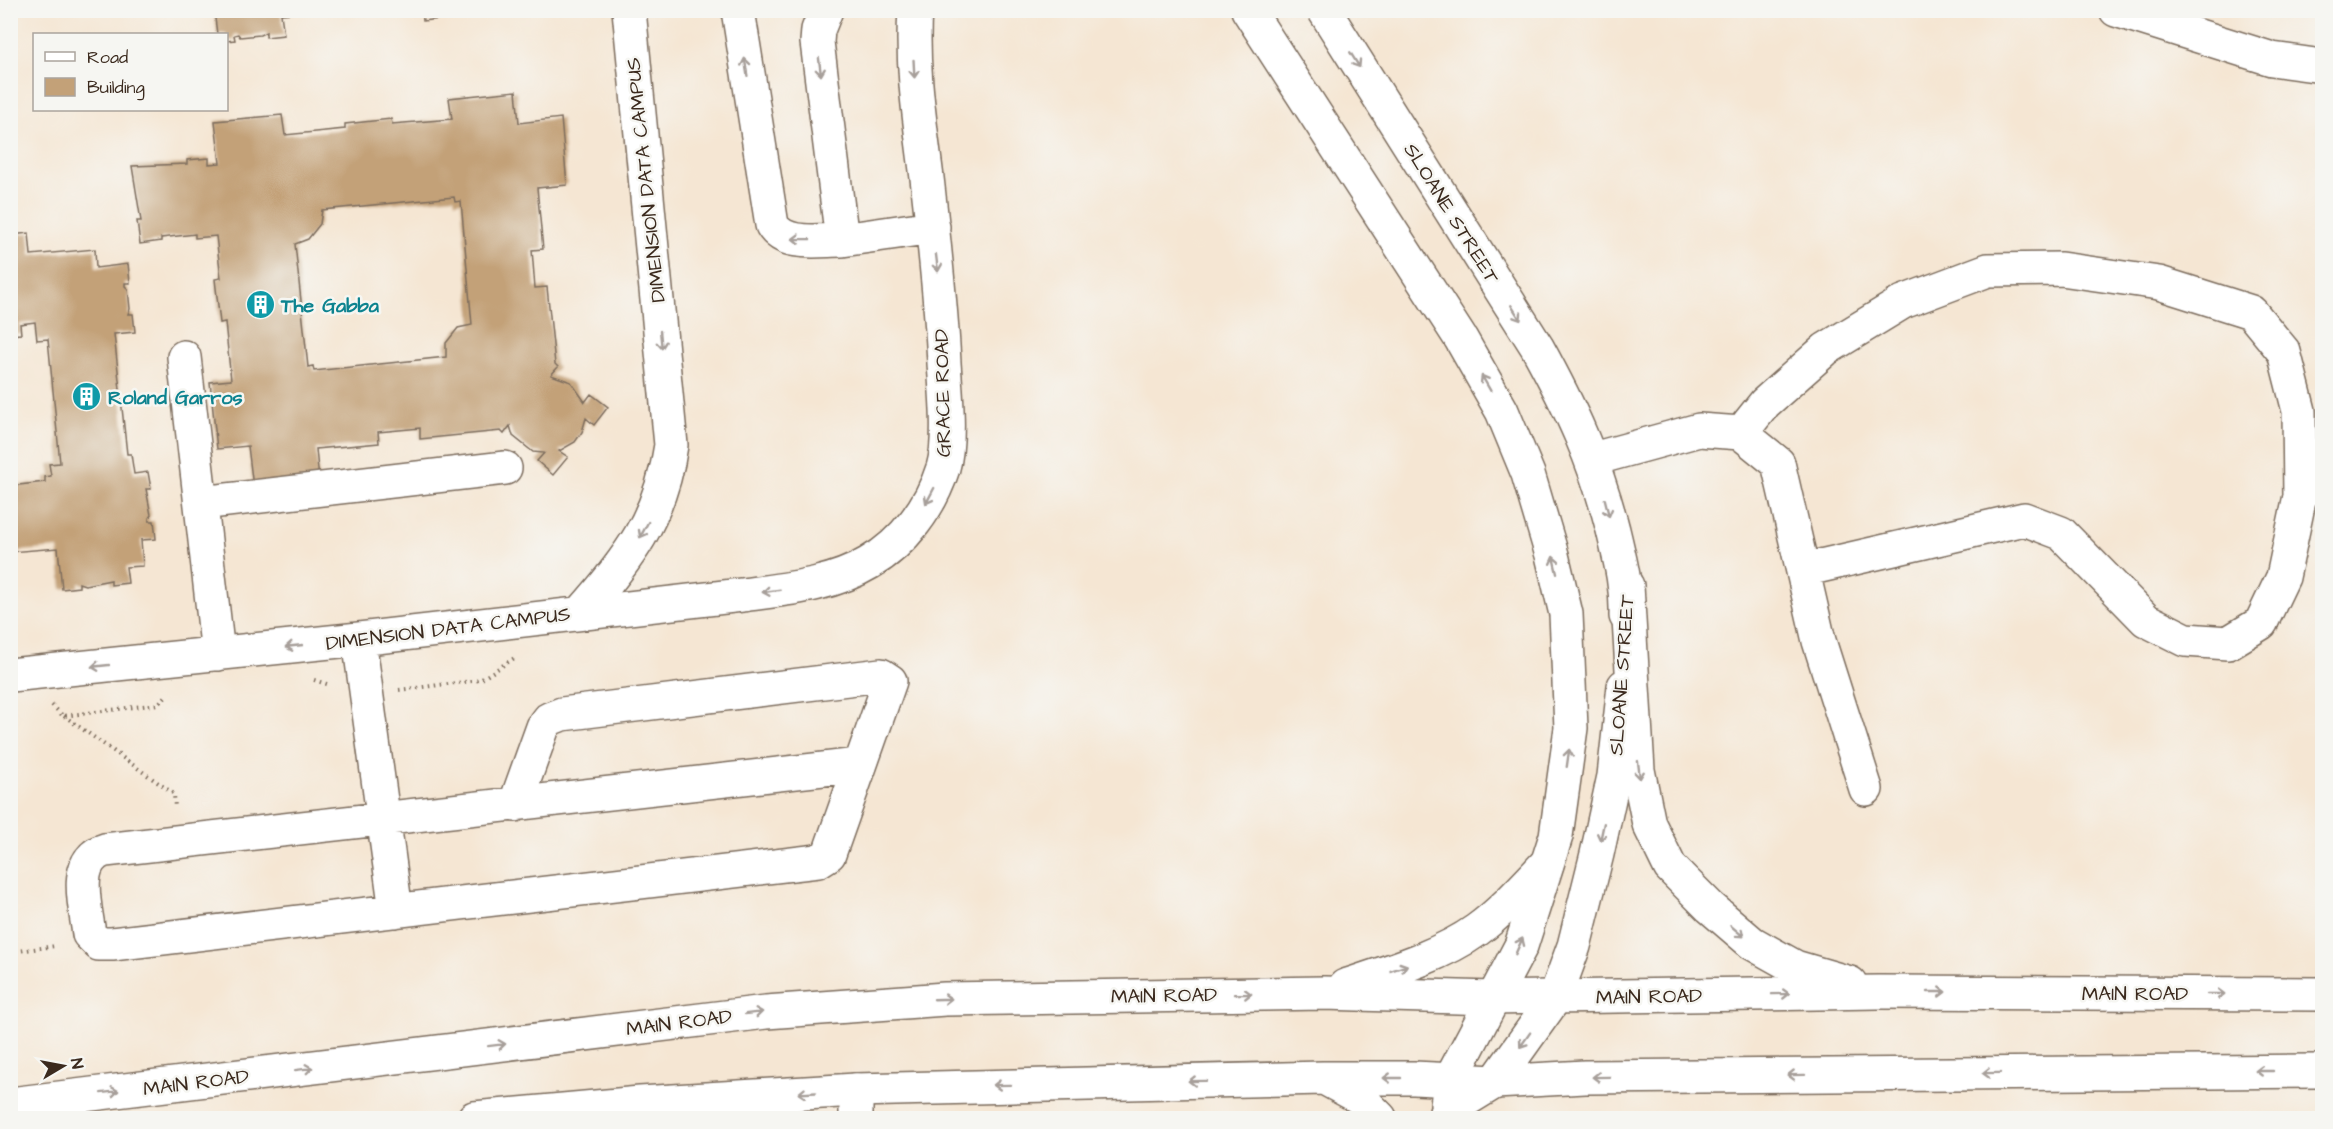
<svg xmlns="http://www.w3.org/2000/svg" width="2333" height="1129" font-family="'Architects Daughter',sans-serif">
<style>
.building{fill:#c3a178;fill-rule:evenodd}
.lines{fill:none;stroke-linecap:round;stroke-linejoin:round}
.minor-casing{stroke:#7c6c5d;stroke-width:36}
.major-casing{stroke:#7c6c5d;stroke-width:36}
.path{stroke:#7c6c5d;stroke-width:4;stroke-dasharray:1.5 4.5;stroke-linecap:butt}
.minor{stroke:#fff;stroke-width:33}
.major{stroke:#fff;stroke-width:33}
.oneway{stroke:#a79f9a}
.labels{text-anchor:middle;stroke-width:5;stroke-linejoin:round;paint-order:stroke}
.street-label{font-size:20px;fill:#3b2a1e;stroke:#f6f6f2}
.culture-label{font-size:20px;font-weight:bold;fill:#0d838f;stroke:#f6f6f2;text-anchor:start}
</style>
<rect width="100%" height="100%" fill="#f6f6f2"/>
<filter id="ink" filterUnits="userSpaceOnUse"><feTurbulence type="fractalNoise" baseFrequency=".0167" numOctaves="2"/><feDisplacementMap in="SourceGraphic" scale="12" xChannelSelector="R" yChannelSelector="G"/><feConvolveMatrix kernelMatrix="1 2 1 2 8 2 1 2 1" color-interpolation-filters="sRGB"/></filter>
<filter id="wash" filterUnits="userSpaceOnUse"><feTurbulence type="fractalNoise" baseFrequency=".008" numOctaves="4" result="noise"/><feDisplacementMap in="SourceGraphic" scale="24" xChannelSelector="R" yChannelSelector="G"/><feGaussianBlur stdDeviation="1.35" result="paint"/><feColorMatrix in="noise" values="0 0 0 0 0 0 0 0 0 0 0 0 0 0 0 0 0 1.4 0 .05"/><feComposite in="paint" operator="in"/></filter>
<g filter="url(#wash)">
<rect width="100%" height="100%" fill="#f5e6d3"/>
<g id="blocks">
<path class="building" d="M 214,10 L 304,10 L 304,12 L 281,14 L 284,35 L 266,37 L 266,32 L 260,35 L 240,37 L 238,34 L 234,35 L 235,40 L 226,41 L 226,34 L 217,34 Z
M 422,10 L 469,10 L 466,14 L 439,14 L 440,19 L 423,21 Z
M 471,10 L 488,10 L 489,14 L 471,16 Z
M 516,91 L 519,123 L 561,118 L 567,185 L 537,188 L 543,249 L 532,250 L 535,288 L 547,287 L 555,364 L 558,367 L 551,375 L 571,382 L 585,402 L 591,394 L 608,407 L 594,425 L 586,418 L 582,432 L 575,442 L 559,451 L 568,457 L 553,475 L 537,461 L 544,453 L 533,452 L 513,436 L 510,426 L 504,434 L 501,431 L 420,439 L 420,428 L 378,432 L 379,443 L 316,449 L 319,480 L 253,487 L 248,446 L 217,449 L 210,382 L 231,380 L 225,322 L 220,323 L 215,279 L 221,278 L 216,236 L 195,238 L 195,234 L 161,238 L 161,241 L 140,244 L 137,221 L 141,221 L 132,166 L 187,164 L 187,160 L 209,158 L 209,164 L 220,163 L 215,121 L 282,115 L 285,135 L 345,129 L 345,124 L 391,119 L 392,124 L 452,119 L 449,98 ZM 454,197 L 455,202 L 461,201 L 472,325 L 458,328 L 446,343 L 446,357 L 314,371 L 313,366 L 308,367 L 295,244 L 308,239 L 320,224 L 322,210 Z
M 29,233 L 31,255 L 95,249 L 96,268 L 128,264 L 130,283 L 125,283 L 125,286 L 128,289 L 130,309 L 128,314 L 133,314 L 135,332 L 114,334 L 127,454 L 131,454 L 134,474 L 148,472 L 151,489 L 146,489 L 151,515 L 149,518 L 149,521 L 154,521 L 156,539 L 141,540 L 143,566 L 126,567 L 128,583 L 111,585 L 111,580 L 85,585 L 79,583 L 79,587 L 62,589 L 58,548 L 10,552 L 10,486 L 45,482 L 45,477 L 51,476 L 49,464 L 60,463 L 48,339 L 37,340 L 35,322 L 20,324 L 21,334 L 10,335 L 11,235 Z"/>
</g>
</g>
<g filter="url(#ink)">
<use href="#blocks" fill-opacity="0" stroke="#7c6c5d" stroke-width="1.5"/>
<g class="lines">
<defs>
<path id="minor" d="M 738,10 L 772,225 C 785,247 819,240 842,240 L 817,42 L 818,30 L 826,10
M 1248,10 L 1461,339 L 1502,411 L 1528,474 L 1552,555 L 1566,614 L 1571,728 L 1556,836 L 1521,946 L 1450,1081 L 1447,1105
M 1324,10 L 1537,347 C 1571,409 1595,460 1613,530 C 1620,560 1627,585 1626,616
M 2116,10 L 2272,59 L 2322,66
M 842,240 L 933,227
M 184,357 L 218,654
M 1741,433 L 1765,403 L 1826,349 L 1903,302 L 1988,270 L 2061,269 L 2159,283 L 2251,312 L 2284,352 L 2299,411 L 2300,496 L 2283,577 L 2261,623 L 2228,643 L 2186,640 L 2146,620 L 2061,533 L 2024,519 L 1803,570
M 1593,459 L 1699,430 L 1741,433 L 1778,463 L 1819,641 L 1866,789
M 201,503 L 505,468
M 581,613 C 628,560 661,517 671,445 L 629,10
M 359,639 L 396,911
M 10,675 L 359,639 L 742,595 C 785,589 831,586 869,563 C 904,543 931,506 943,468 C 951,441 946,392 944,363 C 941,301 934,240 927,178 C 920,122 911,67 915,10
M 515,805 L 543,727 L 549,719 L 562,714 L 881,675 L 890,681 L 829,854 L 818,861 L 112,944 L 99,944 L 89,934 C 86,908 71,860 105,850 C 356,822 607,794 859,765
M 1446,1112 L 1495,1082 L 1555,998 L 1574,946 L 1597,854 L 1614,776 L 1624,686
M 856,1118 L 856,1090"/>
<path id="major" d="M 1627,586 L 1638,770 L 1649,824 L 1670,867 L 1710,907 L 1752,943 L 1795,967 L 1850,983
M 1345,986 C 1387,972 1441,956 1477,930 C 1503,911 1525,886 1547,863
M 1324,1078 L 1359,1097 L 1380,1118
M 10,1104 L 766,1012 L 945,999 L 1324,993 L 1492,998 L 1878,992 L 2322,994
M 474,1118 L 640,1103 L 856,1090 L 1323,1078 L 1414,1078 L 1495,1082 L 1585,1077 L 2322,1071"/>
</defs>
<use href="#minor" class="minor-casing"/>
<use href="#major" class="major-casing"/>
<path class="path" d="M 314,680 L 330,685
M 399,690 L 480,680 L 516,657
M 52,705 L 63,716 L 158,704 L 167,695
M 64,716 L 174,794 L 175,808
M 10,952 L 56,946"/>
<use href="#minor" class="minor"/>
<use href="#major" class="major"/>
</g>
<defs><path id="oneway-shaft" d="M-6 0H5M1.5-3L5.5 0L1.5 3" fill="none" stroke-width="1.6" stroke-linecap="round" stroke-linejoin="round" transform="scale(1.5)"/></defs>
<g class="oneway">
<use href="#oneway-shaft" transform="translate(1355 60) rotate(58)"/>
<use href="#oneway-shaft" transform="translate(746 67) rotate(-99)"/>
<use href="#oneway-shaft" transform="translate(820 67) rotate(83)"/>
<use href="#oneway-shaft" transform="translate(914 69) rotate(87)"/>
<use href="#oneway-shaft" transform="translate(801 239) rotate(-179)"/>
<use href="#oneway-shaft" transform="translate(937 263) rotate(83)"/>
<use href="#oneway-shaft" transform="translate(1516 313) rotate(58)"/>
<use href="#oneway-shaft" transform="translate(661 340) rotate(84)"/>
<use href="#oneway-shaft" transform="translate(1486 383) rotate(-120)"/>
<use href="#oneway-shaft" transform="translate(930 496) rotate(118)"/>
<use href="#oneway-shaft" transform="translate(1607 508) rotate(76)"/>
<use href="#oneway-shaft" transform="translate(644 530) rotate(118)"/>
<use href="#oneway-shaft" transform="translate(1555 565) rotate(-103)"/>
<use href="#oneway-shaft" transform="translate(771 591) rotate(172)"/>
<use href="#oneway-shaft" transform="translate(294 646) rotate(174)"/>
<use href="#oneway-shaft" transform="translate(100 666) rotate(174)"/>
<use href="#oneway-shaft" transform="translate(1568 758) rotate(-82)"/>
<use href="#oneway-shaft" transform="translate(1639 770) rotate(83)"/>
<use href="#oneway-shaft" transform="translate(1602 832) rotate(102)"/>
<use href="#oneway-shaft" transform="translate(1737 931) rotate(40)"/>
<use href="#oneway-shaft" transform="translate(1519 946) rotate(-66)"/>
<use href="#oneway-shaft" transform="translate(1399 968) rotate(-19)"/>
<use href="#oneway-shaft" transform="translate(1937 992)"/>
<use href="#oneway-shaft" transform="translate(1243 994) rotate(-1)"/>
<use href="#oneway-shaft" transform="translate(1781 994) rotate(-1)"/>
<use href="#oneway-shaft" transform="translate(2216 994)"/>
<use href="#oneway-shaft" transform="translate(943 999) rotate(-2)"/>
<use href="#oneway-shaft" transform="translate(754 1013) rotate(-7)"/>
<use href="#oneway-shaft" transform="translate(1525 1040) rotate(125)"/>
<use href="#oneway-shaft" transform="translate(497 1045) rotate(-7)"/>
<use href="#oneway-shaft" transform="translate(304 1069) rotate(-7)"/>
<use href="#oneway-shaft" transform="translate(2264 1071) rotate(180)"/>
<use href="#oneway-shaft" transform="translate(1991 1073) rotate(179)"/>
<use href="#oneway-shaft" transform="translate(1796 1075) rotate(179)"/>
<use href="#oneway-shaft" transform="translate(1601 1077) rotate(179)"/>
<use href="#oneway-shaft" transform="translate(1392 1078) rotate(-180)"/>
<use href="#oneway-shaft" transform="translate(1197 1081) rotate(179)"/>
<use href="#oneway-shaft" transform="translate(1002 1085) rotate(179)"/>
<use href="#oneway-shaft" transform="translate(110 1092) rotate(-7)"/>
<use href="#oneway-shaft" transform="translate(807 1093) rotate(177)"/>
</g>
</g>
<defs>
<symbol id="building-disc" viewBox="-11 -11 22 22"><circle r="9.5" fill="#0f9aa8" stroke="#f6f6f2"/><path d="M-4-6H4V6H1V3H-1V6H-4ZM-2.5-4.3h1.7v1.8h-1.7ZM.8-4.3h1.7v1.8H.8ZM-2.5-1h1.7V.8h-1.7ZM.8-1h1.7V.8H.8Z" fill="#fff"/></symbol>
</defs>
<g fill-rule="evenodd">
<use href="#building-disc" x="244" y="288" width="33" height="33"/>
<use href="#building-disc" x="70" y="380" width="33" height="33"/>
</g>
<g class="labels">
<g class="street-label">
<text transform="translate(645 180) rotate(-96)" y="7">DIMENSION DATA CAMPUS</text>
<text transform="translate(1452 213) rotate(58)" y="7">SLOANE STREET</text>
<text transform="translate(942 393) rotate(-91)" y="7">GRACE ROAD</text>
<text transform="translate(448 628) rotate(-7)" y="7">DIMENSION DATA CAMPUS</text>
<text transform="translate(1621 675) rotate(-86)" y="7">SLOANE STREET</text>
<text x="2135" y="1000">MAIN ROAD</text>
<text transform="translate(1164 995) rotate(-1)" y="7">MAIN ROAD</text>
<text transform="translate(1649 996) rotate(-1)" y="7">MAIN ROAD</text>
<text transform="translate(679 1022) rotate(-7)" y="7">MAIN ROAD</text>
<text transform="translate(196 1082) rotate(-7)" y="7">MAIN ROAD</text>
</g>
<g class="culture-label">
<text x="281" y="312">The Gabba</text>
<text x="108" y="404">Roland Garros</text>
</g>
</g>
<rect width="2333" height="1129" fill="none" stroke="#f6f6f2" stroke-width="36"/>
<rect x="33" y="33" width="195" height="78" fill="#f6f6f2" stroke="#aba49d" stroke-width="1.5"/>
<rect x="45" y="52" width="30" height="9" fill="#ffffff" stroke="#aba49d" stroke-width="1.5"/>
<text x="87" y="63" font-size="18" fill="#3b2a1e">Road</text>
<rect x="45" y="78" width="30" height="18" fill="#c3a178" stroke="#aba49d" stroke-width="1.5"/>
<text x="87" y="93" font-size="18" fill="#3b2a1e">Building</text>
<g transform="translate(63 1066) rotate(80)" stroke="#f6f6f2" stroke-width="4.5" paint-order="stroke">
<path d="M0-4.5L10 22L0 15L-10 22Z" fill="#3b2a1e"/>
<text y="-9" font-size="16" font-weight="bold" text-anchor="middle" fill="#3b2a1e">N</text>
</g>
</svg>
